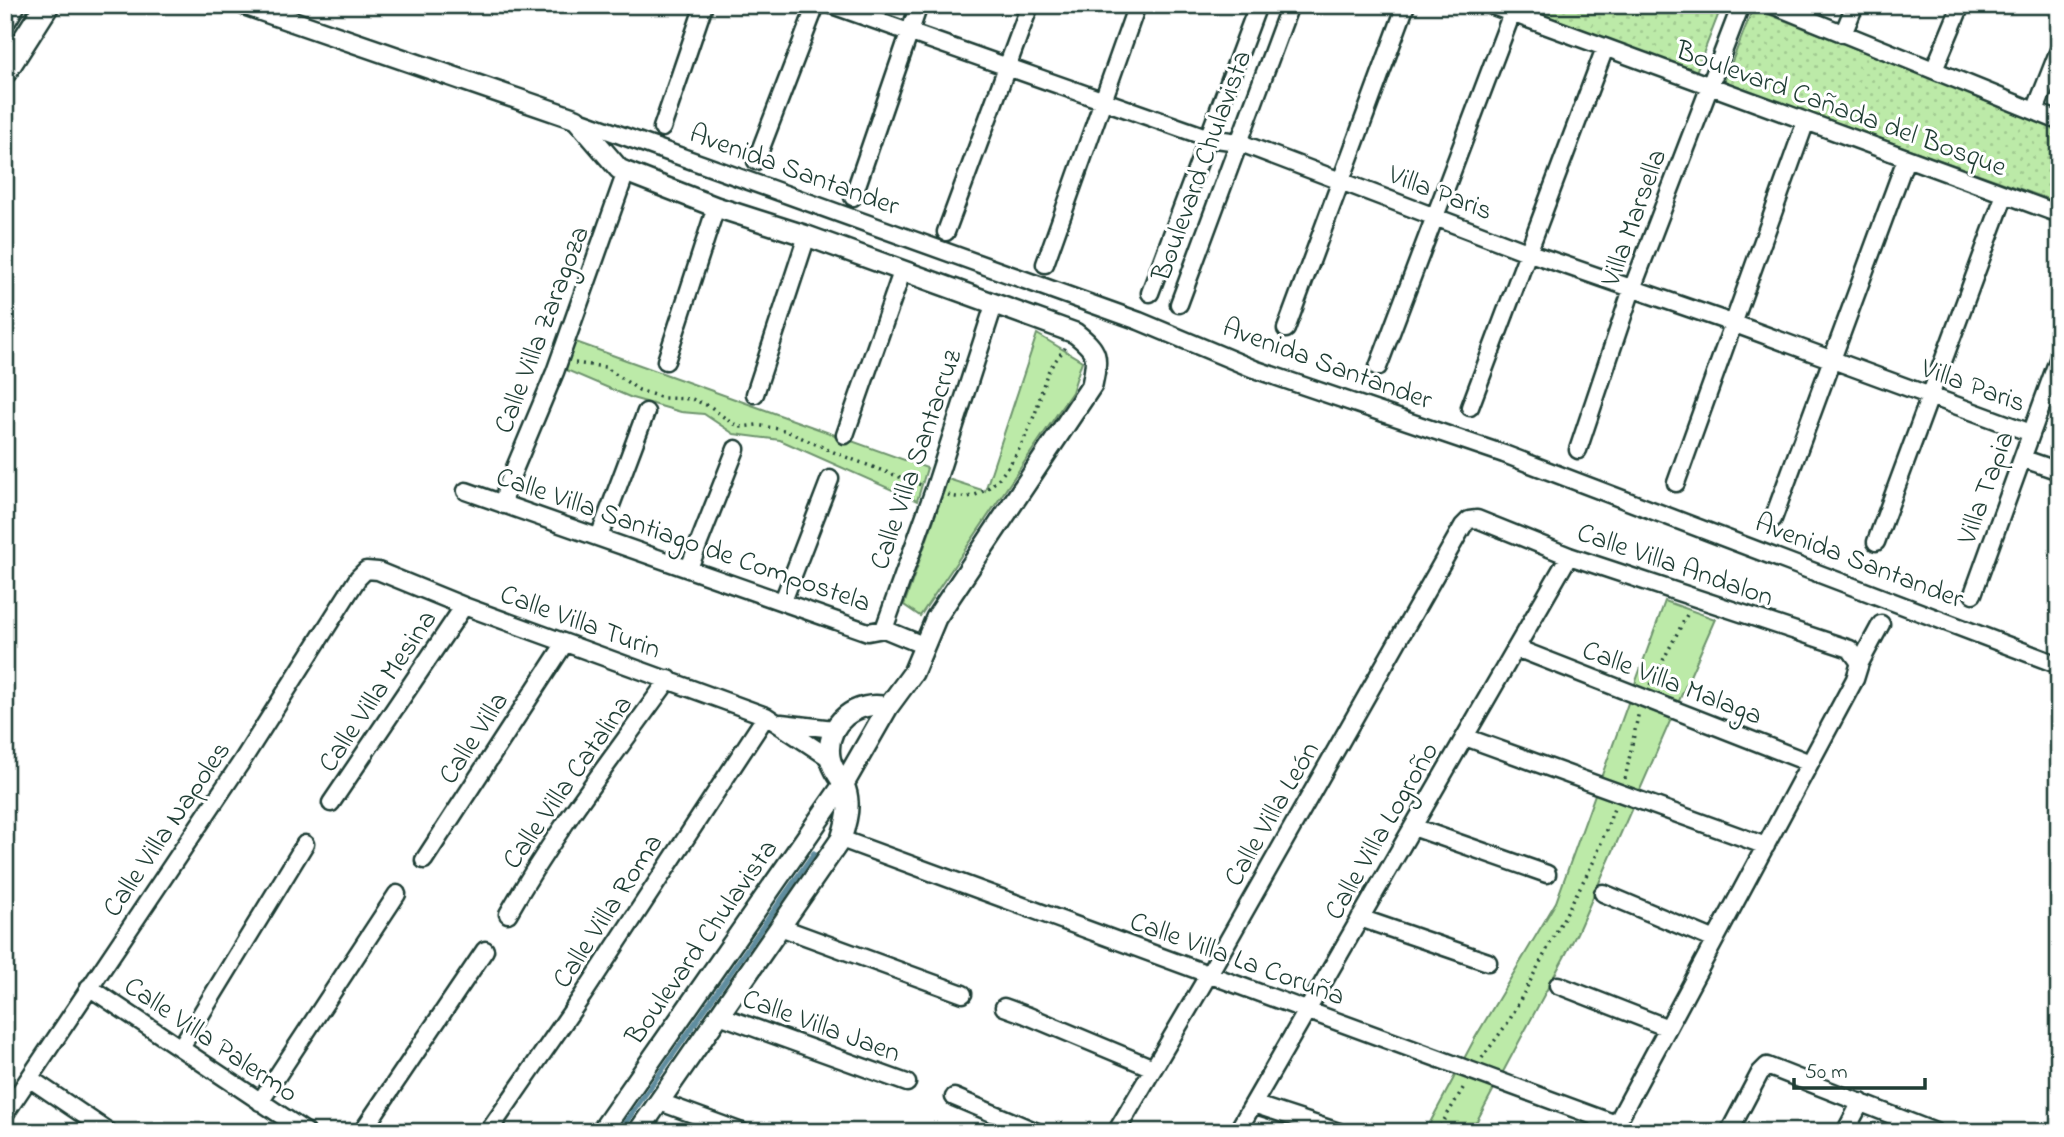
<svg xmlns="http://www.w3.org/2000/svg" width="2064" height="1137" font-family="'Indie Flower',sans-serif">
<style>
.grass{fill:#bceaa8;stroke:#6e946e;stroke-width:2}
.park{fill:url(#park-dots);stroke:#6e946e;stroke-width:2}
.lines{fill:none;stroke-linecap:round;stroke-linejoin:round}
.stream{stroke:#5e8d9f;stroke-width:5}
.minor-casing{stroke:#1f3d34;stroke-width:21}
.tertiary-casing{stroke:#1f3d34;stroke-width:24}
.secondary-casing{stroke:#1f3d34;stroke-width:28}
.path{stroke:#1f3d34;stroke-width:3.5;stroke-dasharray:2 5;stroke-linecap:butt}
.minor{stroke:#fff;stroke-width:16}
.tertiary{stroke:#fff;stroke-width:19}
.secondary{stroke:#fff;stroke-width:23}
.labels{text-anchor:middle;stroke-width:6;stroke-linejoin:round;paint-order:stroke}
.street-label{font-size:28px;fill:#1f3d34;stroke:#fff}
</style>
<defs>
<pattern id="park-dots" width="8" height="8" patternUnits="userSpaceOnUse" patternTransform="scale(1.75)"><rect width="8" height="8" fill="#bceaa8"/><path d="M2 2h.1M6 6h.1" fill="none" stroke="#a1ca91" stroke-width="1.8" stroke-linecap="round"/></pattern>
</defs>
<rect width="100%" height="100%" fill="#fff"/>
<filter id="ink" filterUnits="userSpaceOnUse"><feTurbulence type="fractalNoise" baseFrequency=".0143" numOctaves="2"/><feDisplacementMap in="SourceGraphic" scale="14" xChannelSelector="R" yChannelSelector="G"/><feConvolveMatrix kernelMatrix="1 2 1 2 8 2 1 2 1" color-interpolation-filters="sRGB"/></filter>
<g filter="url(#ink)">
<path class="grass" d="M 1037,334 L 1082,361 L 1072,392 L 920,616 L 904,605 L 948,479 L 985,491 Z
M 573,341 L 927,468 L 917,501 L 780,440 L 734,434 L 704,414 L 681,412 L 632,398 L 564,369 Z
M 1665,601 L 1715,619 L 1577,933 L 1471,1132 L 1425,1132 L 1475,1038 L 1556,902 Z"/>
<path class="park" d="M 1517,5 L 1722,5 L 1696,72 Z
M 1753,8 L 2059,129 L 2059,203 L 1724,82 Z"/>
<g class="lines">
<path class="stream" d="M 619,1132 L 814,853"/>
<defs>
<path id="minor" d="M 832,5 L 1209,138 L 1238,142 L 1527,252 L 1735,324 L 2031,433
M 1490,5 L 2059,214
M 1773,5 L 2059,121
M 1843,34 L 1855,5
M 1934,70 L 1961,5
M 2035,111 L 2059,50
M 576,119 L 1139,321 L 1254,369 L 1504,454 L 2059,665
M 662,128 L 704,5
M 756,161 L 816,5
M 853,197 L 919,5
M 946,232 L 1030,5
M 1045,264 L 1137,5
M 1150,293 L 1258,5
M 1179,304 L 1290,5
M 1286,329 L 1406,5
M 666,361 L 716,207
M 1378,367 L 1512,13
M 755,394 L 807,236
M 1470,407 L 1605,48
M 845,435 L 902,272
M 1578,450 L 1632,289 L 1741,5
M 2024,459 L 2059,471
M 1676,483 L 1806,121
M 466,491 L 868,632 L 884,629 L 925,646
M 504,505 L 506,489 L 555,372 L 626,172
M 1773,519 L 1906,159
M 599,537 L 646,412
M 1876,542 L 2005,194
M 689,568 L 736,449
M 1973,594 C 2002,516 2030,436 2059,357
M 783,601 L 830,479
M 884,629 L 934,490 L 994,305
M 1516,648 L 1810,763
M 781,723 L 834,729
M 1465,737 L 1766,846
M 331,803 L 464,606
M 1413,827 L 1547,874
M 841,839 L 1616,1124
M 424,860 L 565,643
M 1603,893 L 1715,940
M 508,914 C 555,831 614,756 669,679
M 1360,918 L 1488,962
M 780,927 L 963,994
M 1558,985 L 1668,1028
M 89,987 L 306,1132
M 1004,1007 L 1026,1015 L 1153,1068
M 719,1015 L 907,1083
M 181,1047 L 305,844
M 29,1078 L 109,1132
M 954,1097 L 1037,1132
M 260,1102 L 397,894
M 660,1102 L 742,1132
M 1253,1104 L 1339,1132
M 5,1114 L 242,761 L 358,578 L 366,570 L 378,571 L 464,606 L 766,716 L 831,759
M 362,1132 L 485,950
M 488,1132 L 583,995 L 766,716
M 1116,1132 L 1209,974 L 1463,526 L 1469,520 L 1477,519 L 1569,556 L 1850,649 L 1860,663
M 1237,1132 L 1569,556
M 1612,1132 L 1855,679 L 1860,663 L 1881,624
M 1729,1132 L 1760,1073 L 1767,1066 L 1935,1132
M 1845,1132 L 1861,1102"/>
<path id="tertiary" d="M 245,5 L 576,119 L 619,169 L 626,172 L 716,207 L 807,236 L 1075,333 C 1099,352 1098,356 1092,385 L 936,618 L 913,673 L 888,707 L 845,782 L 601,1132
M 638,1132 L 841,839 C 845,827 849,814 848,802 C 847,779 833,776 830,757 C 825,723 857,699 888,707"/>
<path id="secondary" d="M 5,18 L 13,5
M 5,71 L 47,5"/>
</defs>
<use href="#minor" class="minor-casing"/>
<use href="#tertiary" class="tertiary-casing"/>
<use href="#secondary" class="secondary-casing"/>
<path class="path" d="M 575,363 L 605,367 L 639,390 L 663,398 L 692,399 L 711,407 L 730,422 L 741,427 L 757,425 L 784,430 L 838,454 L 921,485
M 948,495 C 992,510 1021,450 1034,416 C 1040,402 1042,384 1049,370 C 1054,362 1060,355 1065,348
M 1650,685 L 1689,611
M 1625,779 L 1639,711
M 1482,1058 L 1509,1021 L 1595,859 L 1615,806
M 1437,1132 L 1465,1085"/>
<use href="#minor" class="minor"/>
<use href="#tertiary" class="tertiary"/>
<use href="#secondary" class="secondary"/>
</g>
</g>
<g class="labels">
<g class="street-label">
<text transform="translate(1842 107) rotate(20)" y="10">Boulevard Cañada del Bosque</text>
<text transform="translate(1200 165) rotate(-70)" y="10">Boulevard Chulavista</text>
<text transform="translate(795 168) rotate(20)" y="10">Avenida Santander</text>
<text transform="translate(1441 191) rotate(21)" y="10">Villa Paris</text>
<text transform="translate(1632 217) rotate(-70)" y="10">Villa Marsella</text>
<text transform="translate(540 329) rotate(-69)" y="10">Calle Villa Zaragoza</text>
<text transform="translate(1328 362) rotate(20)" y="10">Avenida Santander</text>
<text transform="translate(1974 384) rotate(20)" y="10">Villa Paris</text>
<text transform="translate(914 459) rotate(-71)" y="10">Calle Villa Santacruz</text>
<text transform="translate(1984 487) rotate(-70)" y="10">Villa Tapia</text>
<text transform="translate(684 538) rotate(19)" y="10">Calle Villa Santiago de Compostela</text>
<text transform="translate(1860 559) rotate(21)" y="10">Avenida Santander</text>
<text transform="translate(1676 563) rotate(19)" y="10">Calle Villa Andalon</text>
<text transform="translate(581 620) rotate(20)" y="10">Calle Villa Turin</text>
<text transform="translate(1673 681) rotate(21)" y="10">Calle Villa Malaga</text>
<text transform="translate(376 690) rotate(-56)" y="10">Calle Villa Mesina</text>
<text transform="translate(472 737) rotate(-57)" y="10">Calle Villa</text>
<text transform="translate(566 781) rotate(-55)" y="10">Calle Villa Catalina</text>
<text transform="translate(1270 813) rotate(-60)" y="10">Calle Villa León</text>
<text transform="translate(165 828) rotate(-56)" y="10">Calle Villa Napoles</text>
<text transform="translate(1380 830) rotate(-60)" y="10">Calle Villa Logroño</text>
<text transform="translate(606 910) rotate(-57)" y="10">Calle Villa Roma</text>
<text transform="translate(700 941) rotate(-55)" y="10">Boulevard Chulavista</text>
<text transform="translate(1238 957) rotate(20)" y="10">Calle Villa La Coruña</text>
<text transform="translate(822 1024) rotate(20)" y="10">Calle Villa Jaen</text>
<text transform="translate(212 1038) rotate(34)" y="10">Calle Villa Palermo</text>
</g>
</g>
<rect width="2064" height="1137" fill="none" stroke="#fff" stroke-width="28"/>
<rect x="14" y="14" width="2036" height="1109" fill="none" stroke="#1f3d34" stroke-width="2.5" filter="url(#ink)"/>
<path d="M1794 1078v10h131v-10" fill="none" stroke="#1f3d34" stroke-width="3.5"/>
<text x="1805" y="1078" font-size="21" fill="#1f3d34" stroke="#ffffff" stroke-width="5" paint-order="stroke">50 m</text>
</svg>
